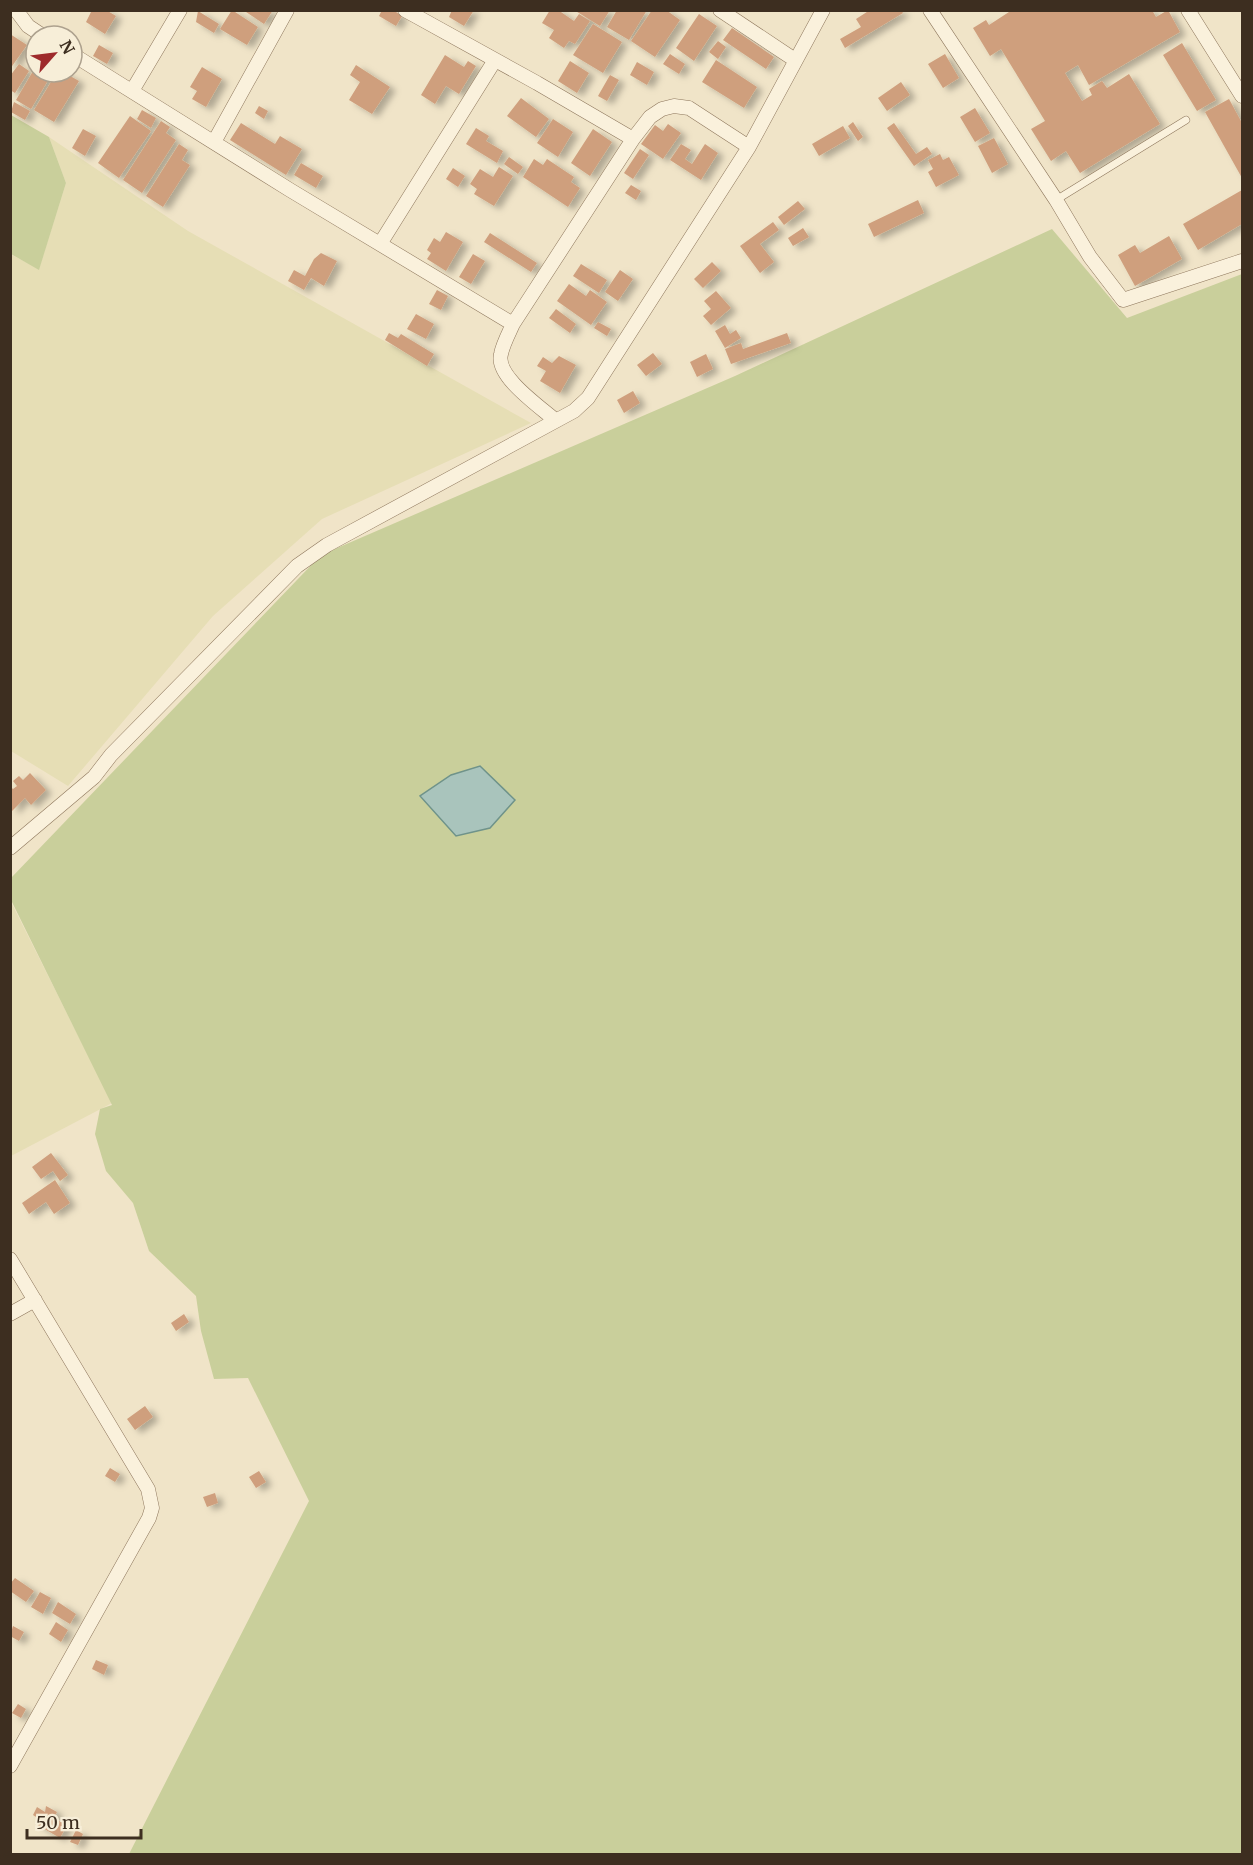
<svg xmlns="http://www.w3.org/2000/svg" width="1253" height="1865" font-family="Merriweather,serif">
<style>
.farmland{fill:#e6deb5}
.green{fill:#c9cf9b}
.water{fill:#a9c4bc;stroke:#6f938a;stroke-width:1.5}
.building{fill:#cf9f7d;filter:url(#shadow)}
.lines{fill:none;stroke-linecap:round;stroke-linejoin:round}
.service-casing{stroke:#8d765c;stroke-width:8}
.minor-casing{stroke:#8d765c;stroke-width:15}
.service{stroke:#faf1dc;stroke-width:7}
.minor{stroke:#faf1dc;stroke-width:14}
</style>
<defs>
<filter id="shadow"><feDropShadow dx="6" dy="3.5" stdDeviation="3" flood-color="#0004"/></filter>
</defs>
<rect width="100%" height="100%" fill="#f0e4c8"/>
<path class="farmland" d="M 49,137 L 188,231 L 531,423 L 322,519 L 213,616 L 68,786 L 11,751 L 10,254 L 39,269 L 66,183 Z
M 10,900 L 112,1103 L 11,1156 L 10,1156 Z"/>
<path class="green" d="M 11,115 L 49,137 L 66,183 L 39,270 L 11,254 Z
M 1052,229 L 1127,318 L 1242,274 L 1242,1854 L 129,1854 L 309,1501 L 248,1378 L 214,1379 L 201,1331 L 196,1296 L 149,1251 L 133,1203 L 106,1171 L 95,1134 L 100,1109 L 112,1105 L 11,900 L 11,878 L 321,555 L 735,376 Z"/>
<path class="water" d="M 480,766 L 515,800 L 490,828 L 456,836 L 420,796 L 451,775 Z"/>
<path class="building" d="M 92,10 L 106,10 L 116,16 L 105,34 L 86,22 Z
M 232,10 L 258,27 L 247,45 L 220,29 Z
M 243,10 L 273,10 L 264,24 Z
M 382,10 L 393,10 L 402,16 L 396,26 L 379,16 Z
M 452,10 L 474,10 L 464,26 L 449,17 Z
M 550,10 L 558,10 L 574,21 L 579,14 L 590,21 L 575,44 L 569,41 L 564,48 L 549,38 L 554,30 L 542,23 Z
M 574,10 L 610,10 L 600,26 Z
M 617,10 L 647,10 L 629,40 L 607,27 Z
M 652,10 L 666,10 L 680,20 L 655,57 L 631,41 Z
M 870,10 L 901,10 L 903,13 L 845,48 L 840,39 L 861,27 L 856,19 Z
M 1008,10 L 1152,10 L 1156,17 L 1168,10 L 1180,32 L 1089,85 L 1078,65 L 1065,73 L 1082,101 L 1092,95 L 1089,89 L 1102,81 L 1107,88 L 1129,74 L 1160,124 L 1080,173 L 1066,151 L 1051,161 L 1031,129 L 1045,121 L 1001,49 L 990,56 L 973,28 L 986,20 L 989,25 L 1009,12 Z
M 198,11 L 219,24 L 214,33 L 196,22 Z
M 699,14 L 717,26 L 694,61 L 676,48 Z
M 593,24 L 622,42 L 603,73 L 573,55 Z
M 732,28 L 774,57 L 766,69 L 723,40 Z
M 10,34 L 27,45 L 10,69 Z
M 718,41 L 726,47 L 718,59 L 709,52 Z
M 1182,43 L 1216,100 L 1197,111 L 1163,55 Z
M 99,45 L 113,53 L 107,64 L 93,56 Z
M 670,54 L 685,64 L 679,74 L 663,64 Z
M 945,54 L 959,78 L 943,88 L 928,64 Z
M 445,55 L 464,67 L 468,61 L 476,66 L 459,94 L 446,86 L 435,104 L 421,95 Z
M 716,60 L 757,87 L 744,108 L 702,82 Z
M 570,61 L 589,73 L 577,93 L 558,81 Z
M 637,62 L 654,72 L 647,85 L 630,75 Z
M 19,64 L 29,71 L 15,93 L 10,90 L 10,76 Z
M 356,65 L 390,87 L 372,114 L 349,100 L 360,82 L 350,75 Z
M 36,66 L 36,72 L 53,72 L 31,109 L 16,100 Z
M 202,67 L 222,79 L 206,107 L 192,99 L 197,91 L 190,87 Z
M 57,72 L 63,72 L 79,81 L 54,122 L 34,110 Z
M 610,75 L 619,80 L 607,101 L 598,96 Z
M 901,82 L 910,95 L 887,111 L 878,98 Z
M 521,98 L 549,119 L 536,137 L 507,116 Z
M 1229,99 L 1242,123 L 1242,178 L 1205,112 Z
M 14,102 L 30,111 L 25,120 L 11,112 Z
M 259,106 L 268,111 L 264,119 L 255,113 Z
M 975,108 L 990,133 L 975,142 L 960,117 Z
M 142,110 L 156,118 L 151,128 L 137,119 Z
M 130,116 L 151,131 L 119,178 L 98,163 Z
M 553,119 L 573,132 L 558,157 L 537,143 Z
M 161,121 L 170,127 L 166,133 L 176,140 L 142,193 L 123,180 Z
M 853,122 L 863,137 L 858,141 L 848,126 Z
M 241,123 L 275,144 L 280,136 L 302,149 L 286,175 L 230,140 Z
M 894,123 L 916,154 L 927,147 L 932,154 L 914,166 L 887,128 Z
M 668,124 L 681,133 L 663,159 L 641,144 L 655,125 L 663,131 Z
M 843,126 L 850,138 L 819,156 L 812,144 Z
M 476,128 L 489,136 L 486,141 L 503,151 L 497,163 L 466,144 Z
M 83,129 L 96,136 L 85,156 L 72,148 Z
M 593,129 L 612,142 L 590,176 L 571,163 Z
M 994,138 L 1008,164 L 992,173 L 978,146 Z
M 179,144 L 188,150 L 182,160 L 190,165 L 163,207 L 146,196 Z
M 681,144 L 691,150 L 685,159 L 692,164 L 705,144 L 718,153 L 701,180 L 670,160 Z
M 640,149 L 649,155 L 633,179 L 624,173 Z
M 940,154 L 943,160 L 949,157 L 959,175 L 936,187 L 928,172 L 933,169 L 928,160 Z
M 509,157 L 523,167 L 518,174 L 504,164 Z
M 534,159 L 543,165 L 547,159 L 574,177 L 571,182 L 580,188 L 568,207 L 523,177 Z
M 301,163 L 323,176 L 316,188 L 294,175 Z
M 499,167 L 513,176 L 494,206 L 474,194 L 477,189 L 470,184 L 480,169 L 493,177 Z
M 453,168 L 465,176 L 458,187 L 446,179 Z
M 631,185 L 641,191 L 636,200 L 625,193 Z
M 1242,190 L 1242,224 L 1198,250 L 1183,224 Z
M 918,200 L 924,213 L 874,237 L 868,224 Z
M 798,201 L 805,209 L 784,225 L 778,217 Z
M 773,222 L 779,230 L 760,244 L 774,262 L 760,273 L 740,246 Z
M 803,228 L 809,237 L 793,246 L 788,238 Z
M 446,232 L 463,242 L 446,271 L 427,259 L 431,253 L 427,250 L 434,238 L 440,242 Z
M 490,233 L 537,263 L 531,272 L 484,242 Z
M 1169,236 L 1182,259 L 1135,286 L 1118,255 L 1135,245 L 1140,253 Z
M 321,253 L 337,261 L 324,286 L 311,278 L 304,290 L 288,281 L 294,270 L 305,276 L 314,259 Z
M 473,254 L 485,261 L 471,284 L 459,277 Z
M 712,262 L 721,271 L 703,288 L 694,279 Z
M 581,264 L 607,280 L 599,293 L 573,276 Z
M 620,270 L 633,279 L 618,301 L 605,292 Z
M 569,284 L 586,296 L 590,290 L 607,302 L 591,325 L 557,301 Z
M 437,290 L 448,296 L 441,310 L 429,304 Z
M 716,291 L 731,308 L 711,325 L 703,316 L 711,309 L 704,301 Z
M 556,309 L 576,324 L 570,333 L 549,318 Z
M 416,314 L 434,324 L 426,339 L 407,329 Z
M 598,322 L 611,329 L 607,336 L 594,328 Z
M 725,325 L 730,334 L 736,330 L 741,338 L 725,348 L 715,331 Z
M 389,333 L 398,338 L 401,334 L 434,354 L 427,366 L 385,340 Z
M 787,333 L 791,343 L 731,364 L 725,349 L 741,343 L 743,349 Z
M 653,353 L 662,364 L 646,376 L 637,365 Z
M 706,354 L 713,369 L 697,377 L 690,362 Z
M 559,356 L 576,365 L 560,393 L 540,381 L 546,371 L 537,366 L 543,357 L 552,363 Z
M 633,391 L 640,403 L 624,413 L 617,400 Z
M 30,773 L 46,790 L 31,805 L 25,798 L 12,811 L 10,786 L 13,789 L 17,786 L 13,781 L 19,776 L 23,780 Z
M 51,1153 L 68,1175 L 60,1181 L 53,1171 L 41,1179 L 32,1167 Z
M 55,1180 L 70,1203 L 54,1214 L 46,1202 L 29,1214 L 22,1203 Z
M 184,1314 L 189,1322 L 176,1331 L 171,1323 Z
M 145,1406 L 153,1417 L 135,1430 L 127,1419 Z
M 110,1468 L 120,1474 L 115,1482 L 105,1476 Z
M 259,1471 L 266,1482 L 256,1488 L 249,1477 Z
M 215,1493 L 218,1503 L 207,1507 L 203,1497 Z
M 15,1578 L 34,1591 L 26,1602 L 10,1591 L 10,1584 Z
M 40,1592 L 51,1598 L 43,1614 L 31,1607 Z
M 58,1602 L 76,1614 L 70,1624 L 52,1613 Z
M 56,1622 L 68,1630 L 61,1642 L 49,1634 Z
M 13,1626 L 24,1632 L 19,1641 L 10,1636 Z
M 96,1660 L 108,1665 L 104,1675 L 92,1669 Z
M 18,1704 L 26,1709 L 21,1718 L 12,1713 Z
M 46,1806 L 57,1812 L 54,1818 L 67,1825 L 60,1838 L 36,1824 L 39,1819 L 33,1815 L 37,1807 L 45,1812 Z
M 76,1830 L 83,1834 L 78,1845 L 70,1842 Z"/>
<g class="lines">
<defs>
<path id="service" d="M 1056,200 L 1186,120"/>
<path id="minor" d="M 16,10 L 28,26 L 43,36
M 405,10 L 537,83 L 633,139
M 720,10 L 795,60
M 930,10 L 1056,200 L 1090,257 L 1123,300 L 1242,261
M 1188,10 L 1242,96
M 72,54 L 290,190 L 513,324
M 132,91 L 180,10
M 214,142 L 287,10
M 380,244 L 495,60
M 555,420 C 539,406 495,376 501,354 C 503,344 509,333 513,324 L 633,139 L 650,117 L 662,109 L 674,106 L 689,108 L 749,147
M 10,848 L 94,777 L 111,755 L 297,566 L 327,545 L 574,411 L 588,398 L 749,147 L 823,10
M 10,1259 L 148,1489 L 152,1508 L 149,1518 L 10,1766
M 10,1314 L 35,1300"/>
</defs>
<use href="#service" class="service-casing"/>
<use href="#minor" class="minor-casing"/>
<use href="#service" class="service"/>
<use href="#minor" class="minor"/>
</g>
<rect width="1253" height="1865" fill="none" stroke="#3d2e20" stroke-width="24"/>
<g transform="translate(54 54) rotate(62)"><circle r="28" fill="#f7eed8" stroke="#ada18e" stroke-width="1.5"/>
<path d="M0-4.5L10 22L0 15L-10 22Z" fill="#9e2a2b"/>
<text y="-9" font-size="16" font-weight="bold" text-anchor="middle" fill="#3d2e20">N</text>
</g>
<path d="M27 1829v9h114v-9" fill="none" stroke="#3d2e20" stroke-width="3"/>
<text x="36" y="1829" font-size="18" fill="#3d2e20" stroke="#f7eed8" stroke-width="4.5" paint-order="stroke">50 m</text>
</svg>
